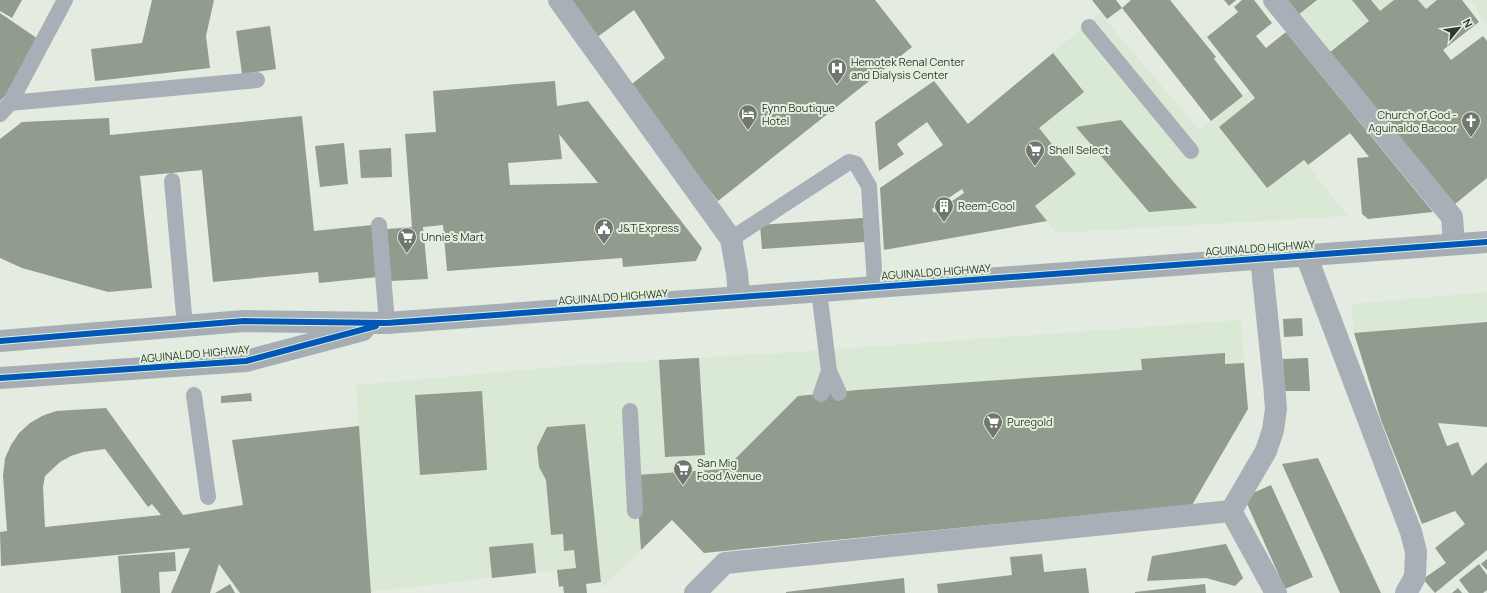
<svg xmlns="http://www.w3.org/2000/svg" width="1487" height="593" font-family="Manrope,sans-serif">
<style>
.built{fill:#dae9d5}
.building{fill:#919b8e;fill-rule:evenodd}
.lines{fill:none;stroke-linecap:round;stroke-linejoin:round}
.service{stroke:#a8afb6;stroke-width:16}
.minor{stroke:#a8afb6;stroke-width:22}
.trunk{stroke:#a6aeb4;stroke-width:22}
.cycleway-casing{stroke:#e2f1dd;stroke-width:8}
.cycleway{stroke:#0057b8;stroke-width:6}
.labels{text-anchor:middle;stroke-width:4;stroke-linejoin:round;paint-order:stroke}
.poi-label{font-size:11px;fill:#323830;stroke:#e2f1dd;text-anchor:start}
.street-label{font-size:11px;fill:#323830;stroke:#e2f1dd}
</style>
<rect width="100%" height="100%" fill="#e4ece2"/>
<path class="built" d="M 1286,0 L 1437,0 L 1346,74 Z
M 1471,0 L 1487,0 L 1487,26 Z
M 1100,13 L 1199,130 L 1249,91 L 1348,216 L 1056,233 L 968,124 Z
M 1487,292 L 1487,427 L 1381,420 L 1354,333 L 1351,304 Z
M 1241,320 L 1248,409 L 704,553 L 672,520 L 602,588 L 599,565 L 371,592 L 356,385 L 579,365 L 795,352 Z"/>
<path class="building" d="M 0,0 L 22,0 L 12,18 L 0,11 Z
M 152,0 L 214,0 L 206,36 L 210,68 L 95,81 L 91,49 L 142,43 Z
M 569,0 L 875,0 L 912,47 L 718,201 L 628,87 L 665,58 L 634,10 L 596,38 Z
M 1092,0 L 1116,0 L 1122,8 L 1107,19 Z
M 1131,0 L 1170,0 L 1216,57 L 1214,59 L 1243,96 L 1211,121 L 1122,8 Z
M 1224,0 L 1236,0 L 1229,6 Z
M 1242,0 L 1254,0 L 1272,23 L 1256,36 L 1266,48 L 1286,32 L 1433,212 L 1368,219 L 1362,214 L 1357,158 L 1369,157 L 1350,133 L 1308,165 L 1304,160 L 1267,188 L 1219,127 L 1255,98 L 1207,37 L 1238,12 L 1234,7 Z
M 1286,0 L 1317,0 L 1298,15 Z
M 1352,0 L 1371,0 L 1380,11 L 1394,0 L 1418,0 L 1426,9 L 1437,0 L 1462,0 L 1479,22 L 1443,50 L 1451,60 L 1483,36 L 1487,41 L 1487,178 L 1455,204 L 1329,53 L 1369,21 Z
M 0,13 L 41,41 L 20,80 L 0,101 Z
M 270,26 L 276,69 L 242,74 L 236,31 Z
M 1053,53 L 1084,92 L 1039,128 L 1076,174 L 1035,206 L 1047,221 L 884,250 L 880,188 L 943,145 L 927,122 L 897,144 L 904,154 L 879,171 L 875,122 L 934,81 L 968,124 ZM 962,189 L 964,193 L 934,213 L 932,209 Z
M 555,81 L 557,106 L 588,101 L 702,248 L 696,261 L 623,267 L 622,258 L 447,271 L 443,225 L 423,227 L 428,279 L 391,281 L 387,229 L 412,227 L 405,134 L 436,132 L 433,91 ZM 559,134 L 598,183 L 510,185 L 508,163 L 562,159 Z
M 302,116 L 314,231 L 372,225 L 378,277 L 319,283 L 318,272 L 213,282 L 202,170 L 140,176 L 152,288 L 108,292 L 22,268 L 0,258 L 0,139 L 22,122 L 109,118 L 110,135 Z
M 1121,120 L 1178,187 L 1197,208 L 1149,212 L 1076,127 Z
M 344,143 L 348,184 L 320,187 L 315,146 Z
M 391,148 L 392,177 L 361,178 L 359,150 Z
M 863,218 L 865,242 L 762,249 L 760,225 Z
M 1302,318 L 1303,336 L 1284,337 L 1283,319 Z
M 1487,322 L 1487,427 L 1438,423 L 1447,446 L 1458,442 L 1472,476 L 1487,462 L 1487,550 L 1435,593 L 1423,579 L 1446,563 L 1435,548 L 1465,524 L 1455,511 L 1422,524 L 1381,420 L 1354,333 Z
M 1225,353 L 1225,364 L 1244,363 L 1248,409 L 1192,505 L 704,553 L 672,520 L 641,550 L 636,475 L 725,469 L 798,396 L 857,390 L 1142,370 L 1141,359 Z
M 699,358 L 705,455 L 665,457 L 659,360 Z
M 1308,358 L 1310,391 L 1284,391 L 1283,359 Z
M 482,391 L 487,470 L 420,475 L 415,395 Z
M 251,393 L 252,401 L 221,403 L 221,396 Z
M 106,408 L 183,515 L 243,505 L 232,440 L 359,426 L 371,593 L 240,593 L 219,564 L 210,593 L 171,593 L 190,548 L 1,566 L 0,532 L 7,531 L 3,476 L 5,458 L 11,445 L 19,433 L 30,423 L 42,416 L 56,411 ZM 105,449 L 148,507 L 152,504 L 161,515 L 45,527 L 43,487 L 45,476 L 60,462 L 71,456 L 83,452 Z
M 585,424 L 601,582 L 586,584 L 587,593 L 564,593 L 563,586 L 559,587 L 557,570 L 576,568 L 574,550 L 564,551 L 563,534 L 551,535 L 546,480 L 539,467 L 537,447 L 547,427 Z
M 1318,458 L 1381,593 L 1340,593 L 1282,464 Z
M 1271,485 L 1313,577 L 1285,589 L 1244,497 Z
M 533,543 L 536,573 L 492,578 L 489,547 Z
M 1226,544 L 1243,578 L 1235,586 L 1206,578 L 1147,581 L 1152,556 Z
M 175,552 L 176,571 L 159,572 L 160,593 L 121,593 L 118,556 Z
M 1042,554 L 1044,572 L 1086,568 L 1089,593 L 938,593 L 937,584 L 1012,575 L 1010,557 Z
M 1487,559 L 1487,570 L 1481,564 Z
M 1479,564 L 1487,575 L 1487,590 L 1483,593 L 1469,593 L 1459,580 Z
M 904,578 L 905,593 L 786,593 L 786,592 Z
M 230,584 L 235,593 L 215,593 Z
M 1205,584 L 1206,593 L 1135,593 L 1135,592 Z
M 1458,588 L 1462,593 L 1452,593 Z"/>
<g class="lines">
<path class="service" d="M 1089,27 L 1191,151
M 10,103 L 257,80
M 0,114 L 10,103 L 65,0
M 172,181 L 185,326
M 379,225 L 387,323
M 731,239 L 849,162 L 856,164 L 869,186 L 875,287
M 819,291 L 829,371 L 839,393
M 821,394 L 829,371
M 194,395 L 208,497
M 630,411 L 635,511"/>
<path class="minor" d="M 559,0 L 731,239 L 737,273 L 739,297
M 1274,0 L 1452,217 L 1454,244
M 1306,255 L 1411,532 L 1416,552 L 1415,577 L 1406,593
M 1231,511 L 1266,451 L 1273,430 L 1276,409 L 1274,383 L 1261,258
M 1231,511 L 1276,593
M 695,593 L 725,563 L 1231,511"/>
<path class="trunk" d="M 0,341 L 244,321 L 387,323 L 1487,242
M 0,378 L 246,361 L 363,330"/>
<defs>
<path id="cycleway" d="M 0,341 L 244,321 L 387,323 L 1487,242
M 0,378 L 246,361 L 376,326"/>
</defs>
<use href="#cycleway" class="cycleway-casing"/>
<use href="#cycleway" class="cycleway"/>
</g>
<defs>
<symbol id="hospital-pin" viewBox="-11 -11 22 30"><path d="M0 17L-7.5 6A9.5 9.5 0 1 1 7.5 6Z" fill="#70776e" stroke="#e2f1dd"/><path d="M-5-5h3v3.5h4V-5h3V5h-3V1.5h-4V5h-3Z" fill="#fff"/></symbol>
<symbol id="hotel-pin" viewBox="-11 -11 22 30"><path d="M0 17L-7.5 6A9.5 9.5 0 1 1 7.5 6Z" fill="#70776e" stroke="#e2f1dd"/><path d="M-6-4.5h1.5V1H6V5H4.5V3h-9V5H-6ZM-4 0a1.8 1.8 0 1 1 3.6 0ZM.5 0V-2.5h3Q6-2.5 6 0Z" fill="#fff"/></symbol>
<symbol id="church-pin" viewBox="-11 -11 22 30"><path d="M0 17L-7.5 6A9.5 9.5 0 1 1 7.5 6Z" fill="#70776e" stroke="#e2f1dd"/><path d="M-1.2-6h2.4v3.5h3.3v2.4h-3.3V6h-2.4V-.1h-3.3v-2.4h3.3Z" fill="#fff"/></symbol>
<symbol id="supermarket-pin" viewBox="-11 -11 22 30"><path d="M0 17L-7.5 6A9.5 9.5 0 1 1 7.5 6Z" fill="#70776e" stroke="#e2f1dd"/><path d="M-6-5.5h2.5l.6 2H6L4.5 2H-2.5L-4.4-4H-6ZM-1.5 3.2a1.3 1.3 0 1 0 .1 0ZM3 3.2a1.3 1.3 0 1 0 .1 0Z" fill="#fff"/></symbol>
<symbol id="building-pin" viewBox="-11 -11 22 30"><path d="M0 17L-7.5 6A9.5 9.5 0 1 1 7.5 6Z" fill="#70776e" stroke="#e2f1dd"/><path d="M-4-6H4V6H1V3H-1V6H-4ZM-2.5-4.3h1.7v1.8h-1.7ZM.8-4.3h1.7v1.8H.8ZM-2.5-1h1.7V.8h-1.7ZM.8-1h1.7V.8H.8Z" fill="#fff"/></symbol>
<symbol id="civic-pin" viewBox="-11 -11 22 30"><path d="M0 17L-7.5 6A9.5 9.5 0 1 1 7.5 6Z" fill="#70776e" stroke="#e2f1dd"/><path d="M-.6-6.5H3V-4.5H.6V-3L4-1V1h2V6H-6V1h2V-1L-.6-3ZM-1.2 2.5V6h2.4V2.5Z" fill="#fff"/></symbol>
</defs>
<g fill-rule="evenodd">
<use href="#hospital-pin" x="826" y="57" width="22" height="30"/>
<use href="#hotel-pin" x="737" y="103" width="22" height="30"/>
<use href="#church-pin" x="1460" y="110" width="22" height="30"/>
<use href="#supermarket-pin" x="1024" y="139" width="22" height="30"/>
<use href="#building-pin" x="933" y="195" width="22" height="30"/>
<use href="#civic-pin" x="593" y="217" width="22" height="30"/>
<use href="#supermarket-pin" x="396" y="226" width="22" height="30"/>
<use href="#supermarket-pin" x="982" y="411" width="22" height="30"/>
<use href="#supermarket-pin" x="672" y="458" width="22" height="30"/>
</g>
<g class="labels">
<g class="poi-label">
<text x="851" y="66">Hemotek Renal Center<tspan x="851" dy="13">and Dialysis Center</tspan></text>
<text x="762" y="112">Fynn Boutique<tspan x="762" dy="13">Hotel</tspan></text>
<text x="1457" y="119" text-anchor="end">Church of God -<tspan x="1457" dy="13">Aguinaldo Bacoor</tspan></text>
<text x="1049" y="154">Shell Select</text>
<text x="958" y="210">Reem-Cool</text>
<text x="618" y="232">J&amp;T Express</text>
<text x="421" y="241">Unnie's Mart</text>
<text x="1007" y="426">Puregold</text>
<text x="697" y="467">San Mig<tspan x="697" dy="13">Food Avenue</tspan></text>
</g>
<g class="street-label">
<text transform="translate(1260 248) rotate(-4)" y="4">AGUINALDO HIGHWAY</text>
<text transform="translate(936 272) rotate(-4)" y="4">AGUINALDO HIGHWAY</text>
<text transform="translate(613 297) rotate(-4)" y="4">AGUINALDO HIGHWAY</text>
<text transform="translate(195 354) rotate(-5)" y="4">AGUINALDO HIGHWAY</text>
</g>
</g>
<g transform="translate(1459 28) rotate(61)" stroke="#e2f1dd" stroke-width="3" paint-order="stroke">
<path d="M0-3L7 15L0 10L-7 15Z" fill="#323830"/>
<text y="-6" font-size="11" font-weight="bold" text-anchor="middle" fill="#323830">N</text>
</g>
</svg>
